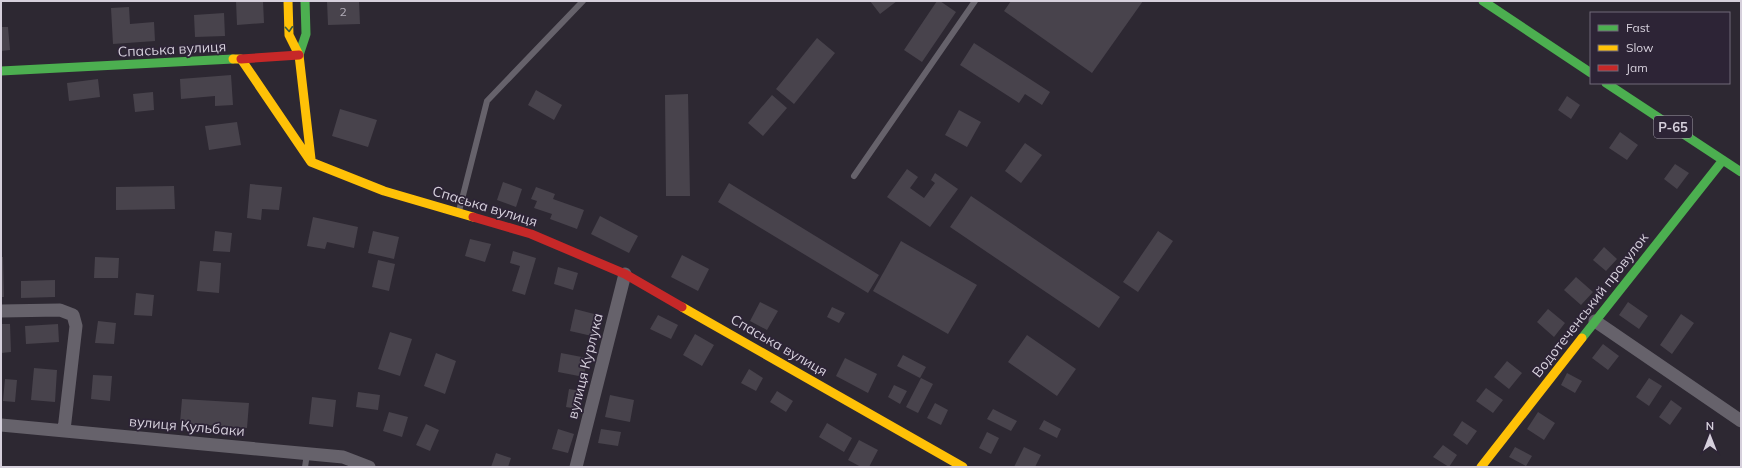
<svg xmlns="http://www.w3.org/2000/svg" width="1742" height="468" font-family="Mulish,sans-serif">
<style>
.building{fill:#48434c}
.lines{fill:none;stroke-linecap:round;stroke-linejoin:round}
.lane{stroke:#66626b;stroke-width:6}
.street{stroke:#66626b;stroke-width:13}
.fast{stroke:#4caf50;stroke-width:9}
.slow{stroke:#ffc107;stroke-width:9}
.jam{stroke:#c62828;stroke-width:9}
.oneway{stroke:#395c40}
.labels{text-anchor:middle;stroke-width:3.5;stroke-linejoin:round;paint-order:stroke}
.number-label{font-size:12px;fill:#b2adb8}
.shield{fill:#2d2436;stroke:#a39caa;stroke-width:1}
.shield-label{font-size:13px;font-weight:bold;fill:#d6d0dc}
.street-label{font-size:14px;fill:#d6d0dc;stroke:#2d2436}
</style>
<rect width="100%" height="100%" fill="#2d2832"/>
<path class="building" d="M 236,1 L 263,1 L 264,23 L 237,25 Z
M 327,1 L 359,1 L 360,24 L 328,25 Z
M 870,1 L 897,1 L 880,14 Z
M 937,1 L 940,1 L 956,12 L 922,62 L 904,50 Z
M 1011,1 L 1143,1 L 1092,73 L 1004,11 Z
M 129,7 L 130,24 L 154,22 L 155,41 L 113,44 L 111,8 Z
M 224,13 L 225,36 L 195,37 L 194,15 Z
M 1,27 L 8,27 L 10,50 L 1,51 Z
M 817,38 L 835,53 L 794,104 L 776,89 Z
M 974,43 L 1050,92 L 1042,105 L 1025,94 L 1019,103 L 960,65 Z
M 231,75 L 233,105 L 215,106 L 215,96 L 181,99 L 180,79 Z
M 98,79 L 100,97 L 69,101 L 67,83 Z
M 536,90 L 562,105 L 554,120 L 528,105 Z
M 153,92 L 154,110 L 135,112 L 133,94 Z
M 688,94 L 690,196 L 666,196 L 665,95 Z
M 772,95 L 787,108 L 763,136 L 748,123 Z
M 1567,96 L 1580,105 L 1571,119 L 1558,110 Z
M 340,109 L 377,120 L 368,147 L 332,136 Z
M 959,110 L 981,122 L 967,147 L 945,135 Z
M 237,122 L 241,145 L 209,150 L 205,126 Z
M 1620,132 L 1638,145 L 1627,160 L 1609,148 Z
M 1025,143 L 1042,155 L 1021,183 L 1005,171 Z
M 1675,164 L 1689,173 L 1677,189 L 1664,179 Z
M 907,169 L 918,177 L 910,188 L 924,198 L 935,183 L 931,180 L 935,173 L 958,189 L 930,227 L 887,197 Z
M 503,182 L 522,189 L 516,207 L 497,200 Z
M 729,183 L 879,275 L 868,293 L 718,202 Z
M 250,184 L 282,187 L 279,210 L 262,209 L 261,220 L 247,218 Z
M 174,186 L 175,209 L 116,210 L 116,187 Z
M 536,187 L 555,194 L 553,199 L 584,210 L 577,229 L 550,219 L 552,214 L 534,208 L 537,201 L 531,199 Z
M 971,196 L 1120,297 L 1099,328 L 950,227 Z
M 600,216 L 638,236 L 629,253 L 591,234 Z
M 313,217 L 358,227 L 354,248 L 327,242 L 325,249 L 307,246 Z
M 215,231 L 232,233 L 230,252 L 213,251 Z
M 373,231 L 399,237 L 394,259 L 368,253 Z
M 1158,231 L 1173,241 L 1138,292 L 1123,282 Z
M 470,239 L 491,244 L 485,262 L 465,256 Z
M 901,241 L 977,285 L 948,334 L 873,291 Z
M 1604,247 L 1617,259 L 1606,271 L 1593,260 Z
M 513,251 L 536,258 L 525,295 L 512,291 L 520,266 L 510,263 Z
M 682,255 L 709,269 L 698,291 L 671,277 Z
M 1,257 L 3,257 L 4,297 L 1,297 Z
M 95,257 L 119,258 L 118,278 L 94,278 Z
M 378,260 L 395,264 L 389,291 L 372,287 Z
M 200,261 L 221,263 L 219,293 L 197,291 Z
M 558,267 L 578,273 L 573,290 L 554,284 Z
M 1576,277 L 1593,292 L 1581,305 L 1564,290 Z
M 55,280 L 55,297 L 21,298 L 21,281 Z
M 136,293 L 154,295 L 152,316 L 134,315 Z
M 760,302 L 778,311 L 767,330 L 750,321 Z
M 1628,302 L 1648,316 L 1639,329 L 1619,315 Z
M 832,307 L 845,313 L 839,323 L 827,317 Z
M 575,309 L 598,315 L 592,336 L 570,331 Z
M 1548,309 L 1565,323 L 1554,337 L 1537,322 Z
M 1681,314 L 1694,323 L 1672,354 L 1660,345 Z
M 658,315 L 678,325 L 671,339 L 650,329 Z
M 98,321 L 116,323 L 114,344 L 95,343 Z
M 1,324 L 10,324 L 11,352 L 1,353 Z
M 58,324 L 59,342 L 26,344 L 25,326 Z
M 390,332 L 412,339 L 400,376 L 378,369 Z
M 695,334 L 714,345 L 702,366 L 683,355 Z
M 1027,335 L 1076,369 L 1057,396 L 1008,362 Z
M 1603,344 L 1619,356 L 1608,370 L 1592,358 Z
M 436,353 L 456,361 L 445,394 L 424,386 Z
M 561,353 L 587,358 L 584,377 L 558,372 Z
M 903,355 L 926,367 L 920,378 L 897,366 Z
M 845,358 L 877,374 L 868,393 L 836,376 Z
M 1507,361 L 1522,373 L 1509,389 L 1494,377 Z
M 34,368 L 57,370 L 55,402 L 31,400 Z
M 749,369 L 763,378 L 756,391 L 741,383 Z
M 1567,373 L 1582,381 L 1575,393 L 1561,385 Z
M 93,375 L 112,376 L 110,401 L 91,399 Z
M 921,378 L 933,384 L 918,413 L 906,407 Z
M 1649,378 L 1662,386 L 1649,406 L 1636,397 Z
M 5,379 L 17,380 L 15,402 L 3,401 Z
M 894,385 L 907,391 L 900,404 L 888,397 Z
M 1486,388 L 1503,400 L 1493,413 L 1476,401 Z
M 569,389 L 581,391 L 578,409 L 566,407 Z
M 777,391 L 793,401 L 786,412 L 770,402 Z
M 358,392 L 380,395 L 378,410 L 356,407 Z
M 610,395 L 634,400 L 630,422 L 605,417 Z
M 312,397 L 336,400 L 333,427 L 309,424 Z
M 182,399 L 249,403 L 247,428 L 180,423 Z
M 1671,400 L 1682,408 L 1670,425 L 1659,417 Z
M 935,403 L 948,410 L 941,425 L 927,418 Z
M 993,409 L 1017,421 L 1011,431 L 987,419 Z
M 389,412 L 408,417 L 402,437 L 383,431 Z
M 1538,412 L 1555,423 L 1544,440 L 1527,429 Z
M 1044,420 L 1061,429 L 1057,438 L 1039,429 Z
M 1462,421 L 1477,431 L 1467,445 L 1453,435 Z
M 827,423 L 852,438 L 844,452 L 819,437 Z
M 426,424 L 439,430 L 430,451 L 416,445 Z
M 558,429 L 574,434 L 568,453 L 552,449 Z
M 601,429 L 621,432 L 618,446 L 598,443 Z
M 987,432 L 999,438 L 991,454 L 979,448 Z
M 859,440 L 878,450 L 869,467 L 861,467 L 848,460 Z
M 1443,445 L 1457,455 L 1449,467 L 1433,457 Z
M 1024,447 L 1041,455 L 1035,467 L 1014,467 Z
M 1515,447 L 1532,456 L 1526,466 L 1509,457 Z
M 496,453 L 511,458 L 508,467 L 491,467 Z"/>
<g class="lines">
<path class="lane" d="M 854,176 L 975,1
M 459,211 L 487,101 L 583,1
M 305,467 L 307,454"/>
<path class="street" d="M 1,311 L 60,310 L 73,315 L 76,326 L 64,430
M 1595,321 L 1741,421
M 1,425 L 343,457 L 369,467
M 576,467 L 625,274"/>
<path class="fast" d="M 1483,1 L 1591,73
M 299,55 L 306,34 L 305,1
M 1,71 L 233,59
M 1606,83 L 1741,172
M 1582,338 L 1723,160"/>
<path class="slow" d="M 288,1 L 289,35 L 299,55 L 311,159
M 233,59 L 241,59 L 311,162 L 384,191 L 473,217
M 682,307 L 963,467
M 1481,467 L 1582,338"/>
<path class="jam" d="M 241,59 L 299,55
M 473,217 L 531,234 L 625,274 L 682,307"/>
</g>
<defs><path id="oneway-chevron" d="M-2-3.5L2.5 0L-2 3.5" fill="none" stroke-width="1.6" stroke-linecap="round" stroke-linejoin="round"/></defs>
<use class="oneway" href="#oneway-chevron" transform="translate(289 29) rotate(86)"/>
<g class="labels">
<g class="number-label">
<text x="343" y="16">2</text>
</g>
<rect class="shield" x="1654" y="116" width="38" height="22" rx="3"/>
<g class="shield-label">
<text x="1673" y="132">Р-65</text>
</g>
<g class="street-label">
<text transform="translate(172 49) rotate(-3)" y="5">Спаська вулиця</text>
<text transform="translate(485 206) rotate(17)" y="5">Спаська вулиця</text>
<text transform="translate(1590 305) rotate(-52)" y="5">Водотеченський провулок</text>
<text transform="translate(779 345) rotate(30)" y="5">Спаська вулиця</text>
<text transform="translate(585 366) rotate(-76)" y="5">вулиця Курлука</text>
<text transform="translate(187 426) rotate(5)" y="5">вулиця Кульбаки</text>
</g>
</g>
<rect width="1742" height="468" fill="none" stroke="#d6d0dc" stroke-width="4"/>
<rect x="1590" y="12" width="140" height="72" fill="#2d2436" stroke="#716978"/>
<rect x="1598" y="25" width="20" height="6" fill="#4caf50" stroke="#716978"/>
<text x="1626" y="32" font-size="12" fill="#d6d0dc">Fast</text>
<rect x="1598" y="45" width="20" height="6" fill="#ffc107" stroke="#716978"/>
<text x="1626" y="52" font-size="12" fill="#d6d0dc">Slow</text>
<rect x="1598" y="65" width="20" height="6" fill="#c62828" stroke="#716978"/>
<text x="1626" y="72" font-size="12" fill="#d6d0dc">Jam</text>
<g transform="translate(1710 436)" stroke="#2d2436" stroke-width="3" paint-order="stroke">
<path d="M0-3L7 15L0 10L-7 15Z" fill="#d6d0dc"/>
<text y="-6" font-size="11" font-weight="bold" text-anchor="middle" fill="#d6d0dc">N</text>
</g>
</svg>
